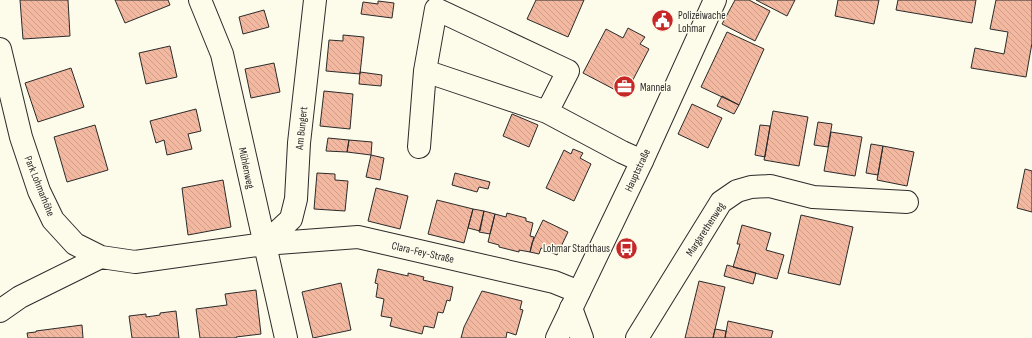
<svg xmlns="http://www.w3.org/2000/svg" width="1032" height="338" font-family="'Sofia Sans Condensed',sans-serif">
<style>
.building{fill:url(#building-back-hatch);stroke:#2b2b2b}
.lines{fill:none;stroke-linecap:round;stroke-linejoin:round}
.minor-casing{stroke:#2b2b2b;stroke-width:24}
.major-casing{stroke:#2b2b2b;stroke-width:24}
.minor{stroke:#fdfbea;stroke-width:22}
.major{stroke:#fdfbea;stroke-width:22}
.labels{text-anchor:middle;stroke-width:3;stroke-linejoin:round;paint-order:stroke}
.poi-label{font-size:11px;fill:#2b2b2b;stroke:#fdfbea;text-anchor:start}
.street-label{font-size:11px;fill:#2b2b2b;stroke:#fdfbea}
</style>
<defs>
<pattern id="building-back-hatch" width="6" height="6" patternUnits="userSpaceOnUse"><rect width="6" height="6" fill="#f2b8a0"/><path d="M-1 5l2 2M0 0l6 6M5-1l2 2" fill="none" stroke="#d09e8a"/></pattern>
</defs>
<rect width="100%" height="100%" fill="#fdfbea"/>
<path class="building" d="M 20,0 L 68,0 L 70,36 L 23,39 Z
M 115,0 L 168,0 L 170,5 L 125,23 Z
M 536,0 L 584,0 L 568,37 L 527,19 Z
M 735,0 L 749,0 L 770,11 L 755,41 L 722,24 Z
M 756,0 L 795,0 L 787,16 Z
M 838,0 L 879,0 L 874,24 L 835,16 Z
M 898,0 L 976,0 L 972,23 L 896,10 Z
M 996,0 L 1032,0 L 1032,43 L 1026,77 L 971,68 L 975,48 L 1004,54 L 1008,32 L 990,29 Z
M 378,1 L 394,3 L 392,18 L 361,14 L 363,2 L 378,4 Z
M 264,10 L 269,27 L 243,34 L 239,17 Z
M 628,28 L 645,37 L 640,44 L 649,49 L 625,95 L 583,73 L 606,29 L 623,38 Z
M 727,32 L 764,49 L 739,105 L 701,87 Z
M 343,35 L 364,37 L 360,74 L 326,71 L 329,40 L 343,41 Z
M 170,46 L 177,77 L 146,84 L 139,53 Z
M 274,63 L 280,92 L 251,98 L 245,69 Z
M 71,68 L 84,107 L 38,122 L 25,83 Z
M 360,72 L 382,75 L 381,86 L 359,84 Z
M 324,91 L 353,94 L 350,129 L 320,126 Z
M 722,96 L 739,105 L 734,114 L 717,106 Z
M 692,104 L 722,118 L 708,148 L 678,134 Z
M 196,109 L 201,131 L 188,134 L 192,149 L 167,155 L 164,140 L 156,143 L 150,121 Z
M 773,111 L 808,117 L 799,166 L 764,160 Z
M 512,114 L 538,125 L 529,147 L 503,136 Z
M 818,122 L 832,124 L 828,147 L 814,145 Z
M 95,125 L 108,170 L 67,182 L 54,137 Z
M 760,125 L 770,126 L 765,157 L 755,155 Z
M 831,132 L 862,137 L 855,176 L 824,171 Z
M 328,138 L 349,140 L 347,152 L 326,151 Z
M 349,140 L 372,142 L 371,155 L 347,152 Z
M 871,144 L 883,146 L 878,175 L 866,173 Z
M 883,146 L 914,152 L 907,186 L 877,180 Z
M 573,149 L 583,153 L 580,158 L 591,164 L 574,201 L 546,188 L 564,150 L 571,154 Z
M 371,155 L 384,158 L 380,180 L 366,177 Z
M 1025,169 L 1032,171 L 1032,212 L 1017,208 Z
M 317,173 L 335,174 L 335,180 L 348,181 L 345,211 L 314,209 Z
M 455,173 L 490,182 L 488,189 L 479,187 L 477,192 L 452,185 Z
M 223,180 L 231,227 L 188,235 L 182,188 Z
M 376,188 L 408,196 L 400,229 L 368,221 Z
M 437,200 L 473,209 L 464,243 L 428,234 Z
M 473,209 L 484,211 L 480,231 L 468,228 Z
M 484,211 L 495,214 L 490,234 L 479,232 Z
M 507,213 L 526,218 L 526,221 L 533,223 L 530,236 L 534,237 L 530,252 L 519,250 L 519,252 L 499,247 L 499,245 L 488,242 L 495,214 L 506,217 Z
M 801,215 L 853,227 L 840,285 L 788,273 Z
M 543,220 L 568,232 L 557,255 L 541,248 L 539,254 L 530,252 L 532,243 Z
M 742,225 L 771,233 L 766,250 L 784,255 L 777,279 L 733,267 L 740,244 L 737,244 Z
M 727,265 L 756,273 L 753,284 L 724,276 Z
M 378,269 L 408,276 L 408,273 L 424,277 L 423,280 L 453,287 L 450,301 L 447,300 L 443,313 L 438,312 L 434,328 L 424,326 L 422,334 L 390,326 L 392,318 L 381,316 L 384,299 L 376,297 L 378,284 L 375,283 Z
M 699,281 L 725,287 L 713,338 L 685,338 Z
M 341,283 L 351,330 L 313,338 L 302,292 Z
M 256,290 L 261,334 L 236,337 L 236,338 L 200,338 L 196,309 L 227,305 L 225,294 Z
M 482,291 L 522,301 L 520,309 L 523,310 L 516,335 L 507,332 L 506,338 L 461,338 L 464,327 Z
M 176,311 L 179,338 L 132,338 L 129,316 L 146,314 L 146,317 L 160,315 L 160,313 Z
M 728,321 L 773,331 L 771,338 L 725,338 Z
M 82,325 L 83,338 L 28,338 L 27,333 L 36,332 L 36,331 Z
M 715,329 L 726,331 L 725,338 L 713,338 Z"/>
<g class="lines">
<defs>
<path id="minor" d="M 200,0 L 222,54 L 286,338
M 0,49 L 21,137 L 39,191 L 53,220 L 75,244 L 101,257 L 135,262 L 264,244 L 358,237 L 554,282 L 579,292
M 547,112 L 568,71 L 436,9 L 425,71 L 547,112 L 622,152 L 642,161
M 419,147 L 425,71
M 264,244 L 291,219 L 296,199 L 299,143 L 315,0
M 571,308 L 582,338
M 0,311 L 20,297 L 101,257
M 637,338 L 721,202 L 737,191 L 751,187 L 770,186 L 813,197 L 907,202"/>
<path id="major" d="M 557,338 L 642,161 L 715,0"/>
</defs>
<use href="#minor" class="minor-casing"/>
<use href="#major" class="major-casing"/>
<use href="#minor" class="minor"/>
<use href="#major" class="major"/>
</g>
<defs>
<symbol id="civic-disc" viewBox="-11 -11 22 22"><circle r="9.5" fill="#c62828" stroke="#fdfbea"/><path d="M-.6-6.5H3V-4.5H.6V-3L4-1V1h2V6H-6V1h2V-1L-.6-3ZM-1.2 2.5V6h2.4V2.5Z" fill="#fff"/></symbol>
<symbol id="office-disc" viewBox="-11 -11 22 22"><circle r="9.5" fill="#c62828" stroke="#fdfbea"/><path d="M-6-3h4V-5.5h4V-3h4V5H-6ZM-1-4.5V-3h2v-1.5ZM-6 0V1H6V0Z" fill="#fff"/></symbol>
<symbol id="bus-disc" viewBox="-11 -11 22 22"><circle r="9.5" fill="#c62828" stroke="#fdfbea"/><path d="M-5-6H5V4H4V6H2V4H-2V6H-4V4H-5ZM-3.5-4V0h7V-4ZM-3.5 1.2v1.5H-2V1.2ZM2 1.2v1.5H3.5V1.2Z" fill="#fff"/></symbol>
</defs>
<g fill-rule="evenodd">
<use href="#civic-disc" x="650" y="8" width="25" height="25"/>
<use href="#office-disc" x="612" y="74" width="25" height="25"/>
<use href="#bus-disc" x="614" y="236" width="25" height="25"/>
</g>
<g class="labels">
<g class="poi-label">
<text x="678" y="19">Polizeiwache<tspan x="678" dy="13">Lohmar</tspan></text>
<text x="640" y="91">Mannela</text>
<text x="610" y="252" text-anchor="end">Lohmar Stadthaus</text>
</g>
<g class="street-label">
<text transform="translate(301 128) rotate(-84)" y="4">Am Bungert</text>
<text transform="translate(247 168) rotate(78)" y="4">Mühlenweg</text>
<text transform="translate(637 170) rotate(-65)" y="4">Hauptstraße</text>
<text transform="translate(40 186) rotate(68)" y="4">Park Lohmarhöhe</text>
<text transform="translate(705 229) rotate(-57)" y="4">Margarethenweg</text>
<text transform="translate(423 252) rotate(13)" y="4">Clara-Fey-Straße</text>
</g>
</g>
</svg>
